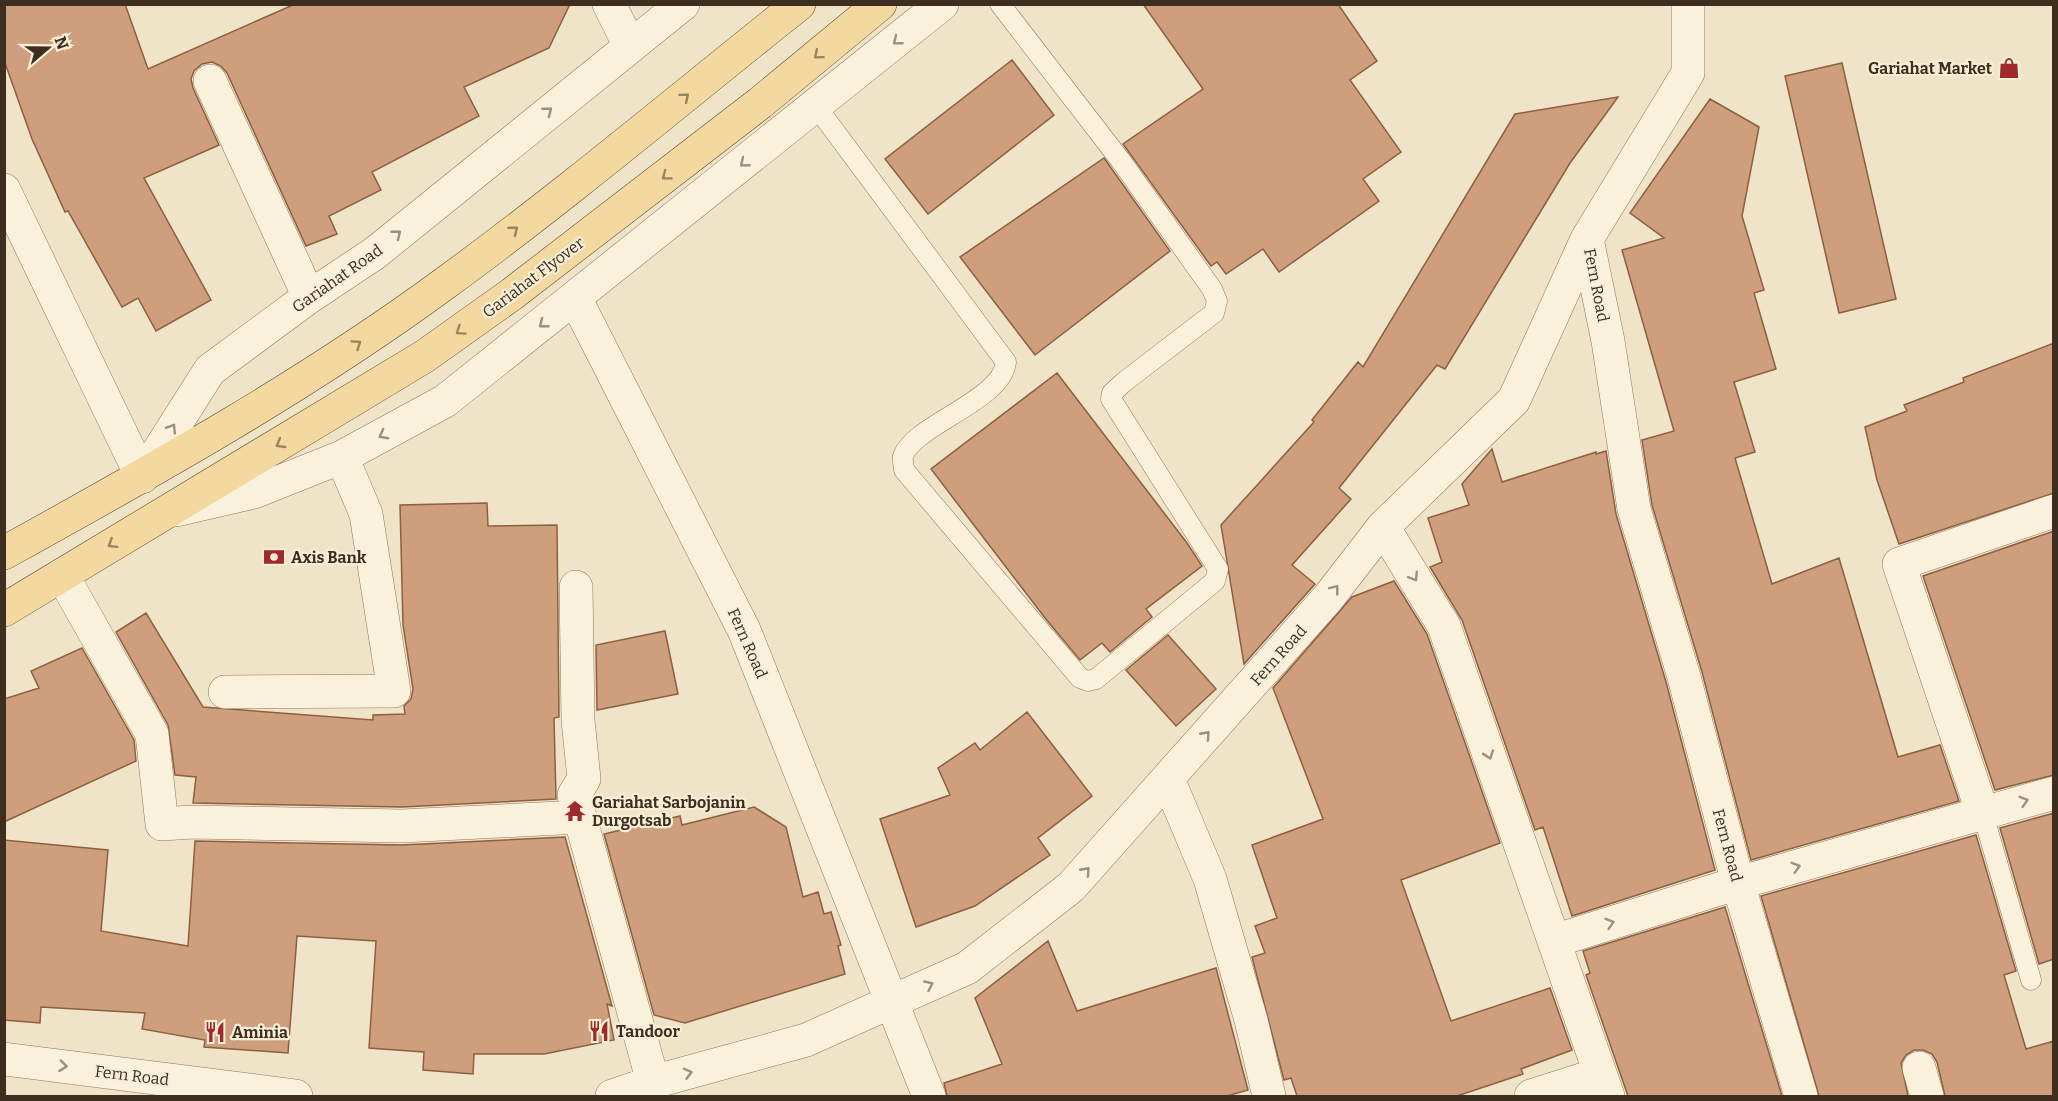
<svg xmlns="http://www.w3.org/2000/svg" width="2058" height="1101" font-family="Bitter,serif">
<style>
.building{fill:#cf9f7d;stroke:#8d5f41;stroke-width:1.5}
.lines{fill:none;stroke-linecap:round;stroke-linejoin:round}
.lane-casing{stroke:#8d765c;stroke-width:21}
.street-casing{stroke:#8d765c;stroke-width:34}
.primary-casing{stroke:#5b4430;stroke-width:34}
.lane{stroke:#faf1dc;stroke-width:20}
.street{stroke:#faf1dc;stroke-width:33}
.primary{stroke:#f3d9a0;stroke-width:33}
.oneway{stroke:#9c907e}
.oneway2{stroke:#988460}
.labels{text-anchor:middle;stroke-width:4.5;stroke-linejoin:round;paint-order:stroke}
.poi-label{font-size:16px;font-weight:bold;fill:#3d2e20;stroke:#f7eed8;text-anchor:start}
.street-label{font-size:16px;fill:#3d2e20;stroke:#f7eed8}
</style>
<rect width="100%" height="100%" fill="#f0e4c8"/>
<path class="building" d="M 4,4 L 125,4 L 148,69 L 295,4 L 570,4 L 549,48 L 464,87 L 479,116 L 372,172 L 381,190 L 329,216 L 337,234 L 306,246 L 227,73 L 221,66 L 212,62 L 202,64 L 194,71 L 191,79 L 193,88 L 219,145 L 144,178 L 211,300 L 156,331 L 138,298 L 122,307 L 68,211 L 65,212 L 32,139 L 4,60 Z
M 1143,4 L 1338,4 L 1377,61 L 1350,80 L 1401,152 L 1363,179 L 1379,201 L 1279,272 L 1263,249 L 1226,274 L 1217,262 L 1211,266 L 1123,144 L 1203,89 Z
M 1012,60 L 1054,115 L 928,214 L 885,159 Z
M 1842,63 L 1896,299 L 1839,313 L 1785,76 Z
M 1618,97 L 1570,163 L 1445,369 L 1437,365 L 1339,488 L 1351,499 L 1292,565 L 1315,584 L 1244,664 L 1221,525 L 1314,422 L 1312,420 L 1358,362 L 1363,367 L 1515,114 Z
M 1710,99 L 1759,127 L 1742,216 L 1764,290 L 1754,293 L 1776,369 L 1734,382 L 1755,452 L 1735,458 L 1772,584 L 1839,558 L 1898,757 L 1940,745 L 1959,801 L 1751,860 L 1702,672 L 1652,505 L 1642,440 L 1674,431 L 1622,250 L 1664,238 L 1630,213 Z
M 1104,158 L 1170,251 L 1035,355 L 960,257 Z
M 2054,343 L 2054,493 L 1899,544 L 1877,480 L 1865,427 L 1907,411 L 1904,405 L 1964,382 L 1963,378 Z
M 1057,373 L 1187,543 L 1202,566 L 1146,609 L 1152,617 L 1110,652 L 1102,643 L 1080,660 L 1045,618 L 931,469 Z
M 1492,449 L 1502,482 L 1596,452 L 1596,454 L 1606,451 L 1616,514 L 1666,682 L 1715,870 L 1572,916 L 1543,827 L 1535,830 L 1462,620 L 1430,567 L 1442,562 L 1428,518 L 1469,505 L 1462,484 Z
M 487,503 L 488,526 L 557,525 L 559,717 L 554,718 L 556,799 L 402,807 L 193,803 L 196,777 L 175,775 L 168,725 L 116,632 L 146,613 L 203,707 L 373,720 L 373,715 L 405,714 L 404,706 L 411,699 L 413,689 L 403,625 L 400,505 Z
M 2054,531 L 2054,775 L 1995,790 L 1923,576 Z
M 1394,581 L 1427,634 L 1500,843 L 1401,880 L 1451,1021 L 1550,988 L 1572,1050 L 1521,1069 L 1523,1074 L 1457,1096 L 1297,1096 L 1291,1078 L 1284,1080 L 1252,957 L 1265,953 L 1255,926 L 1277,918 L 1252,845 L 1323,819 L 1273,688 L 1352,597 Z
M 665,631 L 678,694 L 597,710 L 596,645 Z
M 1168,635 L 1216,689 L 1176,726 L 1126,670 Z
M 82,648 L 134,740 L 136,761 L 4,822 L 4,699 L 39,688 L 31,671 Z
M 1027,712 L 1092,796 L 1038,838 L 1050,855 L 975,906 L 916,927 L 880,819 L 950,795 L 938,768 L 975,743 L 980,750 Z
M 754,807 L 786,827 L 803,897 L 818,892 L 824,914 L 831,912 L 841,945 L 838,946 L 845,974 L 685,1023 L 654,1015 L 604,834 L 680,816 L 682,825 Z
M 2054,813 L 2054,959 L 2039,964 L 2000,828 Z
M 1976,835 L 2016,971 L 2004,975 L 2026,1049 L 2054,1041 L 2054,1096 L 1945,1096 L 1937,1062 L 1932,1054 L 1923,1050 L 1914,1050 L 1906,1055 L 1901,1063 L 1908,1096 L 1819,1096 L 1761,896 Z
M 565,837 L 612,1006 L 607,1004 L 614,1040 L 544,1054 L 474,1054 L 473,1074 L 423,1070 L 424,1052 L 369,1048 L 376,941 L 297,936 L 288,1053 L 204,1047 L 205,1040 L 142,1029 L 145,1013 L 41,1007 L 40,1023 L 4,1020 L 4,840 L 108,850 L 101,931 L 188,946 L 195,841 L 402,845 Z
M 1725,907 L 1782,1096 L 1628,1096 L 1586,975 L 1590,973 L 1583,951 Z
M 1048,941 L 1077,1011 L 1216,968 L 1248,1090 L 1227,1096 L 947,1096 L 944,1083 L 1002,1064 L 975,998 Z"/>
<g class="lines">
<defs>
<path id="lane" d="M 816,106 L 1006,362 C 1003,400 914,425 903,456 C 902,459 904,466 904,470 L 1080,678 L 1088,681 L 1096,679 L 1215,581 L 1218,569 L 1111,399 L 1112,393 L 1124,382 L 1214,313 L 1217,301 L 1212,289 L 1121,161 L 1000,4
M 1983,814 L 2031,980"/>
<path id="street" d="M 609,4 L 630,46
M 210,81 L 309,297
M 4,190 L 142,477
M 1587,239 L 1608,341 L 1634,509 L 1684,677 L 1738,883 L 1801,1096
M 575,298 L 744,630 L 929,1096
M 142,477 L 210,370 L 309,297 L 375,253 L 683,4
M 176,510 L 254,492 L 342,457 L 445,401 L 942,4
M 1383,527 L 1444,626 L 1608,1096
M 62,575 L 152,734 L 162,824 L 192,822 L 402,826 L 580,817
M 576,587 L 578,720 L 584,779 L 574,795 L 653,1082
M 225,692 L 394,691 L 366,514 L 342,457
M 1168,779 L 1210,879 L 1251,1020 L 1269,1096
M 1983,814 L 1899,564 L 2054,511
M 1554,941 L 1738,883 L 2054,793
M 4,1059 L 296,1096
M 1919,1068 L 1927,1096
M 612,1096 L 653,1082 L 806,1040 L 967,968 L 1071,887 L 1328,598 L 1383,527 L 1514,400 L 1587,239 L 1688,73 L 1688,4
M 1531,1096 L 1600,1074"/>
<path id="primary" d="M 4,553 C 154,470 305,386 444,284 C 566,195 681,98 799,4
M 4,610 L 425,356 L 512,294 L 760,103 L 880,4"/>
</defs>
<use href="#lane" class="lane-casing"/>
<use href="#street" class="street-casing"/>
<use href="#primary" class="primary-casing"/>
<use href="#lane" class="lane"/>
<use href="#street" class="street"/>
<use href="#primary" class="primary"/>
</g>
<defs><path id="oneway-chevron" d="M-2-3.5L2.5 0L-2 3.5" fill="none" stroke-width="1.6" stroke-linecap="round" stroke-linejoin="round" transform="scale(1.5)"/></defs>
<g class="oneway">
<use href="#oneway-chevron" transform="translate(897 41) rotate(141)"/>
<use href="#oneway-chevron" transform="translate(548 111) rotate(-38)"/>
<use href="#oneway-chevron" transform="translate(744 163) rotate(141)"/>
<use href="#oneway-chevron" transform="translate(397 234) rotate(-39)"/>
<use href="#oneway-chevron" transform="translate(543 324) rotate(142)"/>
<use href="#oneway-chevron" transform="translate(172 428) rotate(-58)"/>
<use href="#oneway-chevron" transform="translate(383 435) rotate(152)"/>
<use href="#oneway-chevron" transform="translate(1414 577) rotate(58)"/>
<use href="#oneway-chevron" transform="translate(1335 589) rotate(-52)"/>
<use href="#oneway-chevron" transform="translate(1206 735) rotate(-48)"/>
<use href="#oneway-chevron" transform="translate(1489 755) rotate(71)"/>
<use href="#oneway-chevron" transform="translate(2024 801) rotate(-17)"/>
<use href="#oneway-chevron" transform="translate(1796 867) rotate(-16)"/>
<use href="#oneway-chevron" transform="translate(1086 871) rotate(-48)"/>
<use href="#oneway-chevron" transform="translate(1610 923) rotate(-17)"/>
<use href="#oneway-chevron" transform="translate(929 985) rotate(-24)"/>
<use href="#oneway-chevron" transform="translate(63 1066) rotate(7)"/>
<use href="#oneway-chevron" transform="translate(688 1073) rotate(-15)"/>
</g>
<g class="oneway2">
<use href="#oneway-chevron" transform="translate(818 55) rotate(140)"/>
<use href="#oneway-chevron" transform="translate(685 97) rotate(-40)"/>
<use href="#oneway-chevron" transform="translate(666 176) rotate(143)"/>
<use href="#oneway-chevron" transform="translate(514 230) rotate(-38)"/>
<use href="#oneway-chevron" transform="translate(460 331) rotate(145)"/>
<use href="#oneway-chevron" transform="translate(357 344) rotate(-34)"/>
<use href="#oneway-chevron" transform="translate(280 444) rotate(150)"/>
<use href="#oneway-chevron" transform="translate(112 544) rotate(148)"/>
</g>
<defs>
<symbol id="shop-bare" viewBox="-9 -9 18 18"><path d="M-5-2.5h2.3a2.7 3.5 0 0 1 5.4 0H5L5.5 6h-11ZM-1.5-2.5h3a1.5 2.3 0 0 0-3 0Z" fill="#9e2a2b" stroke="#f7eed8" stroke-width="2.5" paint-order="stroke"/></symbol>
<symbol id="bank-bare" viewBox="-9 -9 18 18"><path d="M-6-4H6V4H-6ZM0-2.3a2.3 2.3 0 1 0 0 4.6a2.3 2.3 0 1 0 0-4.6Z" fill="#9e2a2b" stroke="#f7eed8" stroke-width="2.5" paint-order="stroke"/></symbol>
<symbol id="temple-bare" viewBox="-9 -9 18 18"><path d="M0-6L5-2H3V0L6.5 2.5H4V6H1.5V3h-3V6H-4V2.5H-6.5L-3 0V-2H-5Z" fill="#9e2a2b" stroke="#f7eed8" stroke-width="2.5" paint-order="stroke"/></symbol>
<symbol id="restaurant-bare" viewBox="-9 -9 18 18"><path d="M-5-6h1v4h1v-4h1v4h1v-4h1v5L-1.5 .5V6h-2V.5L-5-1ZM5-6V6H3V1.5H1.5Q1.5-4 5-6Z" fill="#9e2a2b" stroke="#f7eed8" stroke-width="2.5" paint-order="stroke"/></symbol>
</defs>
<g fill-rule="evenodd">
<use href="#shop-bare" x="1994" y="53" width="30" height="30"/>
<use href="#bank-bare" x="259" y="542" width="30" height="30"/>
<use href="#temple-bare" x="560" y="796" width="30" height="30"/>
<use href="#restaurant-bare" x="584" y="1016" width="30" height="30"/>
<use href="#restaurant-bare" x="200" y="1017" width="30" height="30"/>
</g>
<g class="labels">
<g class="poi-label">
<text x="1992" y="74" text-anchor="end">Gariahat Market</text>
<text x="291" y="563">Axis Bank</text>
<text x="592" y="808">Gariahat Sarbojanin<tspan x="592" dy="18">Durgotsab</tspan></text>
<text x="616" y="1037">Tandoor</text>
<text x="232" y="1038">Aminia</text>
</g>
<g class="street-label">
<text transform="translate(533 277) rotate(-37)" y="6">Gariahat Flyover</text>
<text transform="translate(337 278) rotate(-35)" y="6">Gariahat Road</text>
<text transform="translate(1597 285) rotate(79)" y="6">Fern Road</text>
<text transform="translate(748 643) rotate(66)" y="6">Fern Road</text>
<text transform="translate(1278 655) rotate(-48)" y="6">Fern Road</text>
<text transform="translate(1728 845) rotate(75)" y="6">Fern Road</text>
<text transform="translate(132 1075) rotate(7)" y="6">Fern Road</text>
</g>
</g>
<rect width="2058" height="1101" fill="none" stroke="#3d2e20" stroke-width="12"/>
<g transform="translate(48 48) rotate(70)" stroke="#f7eed8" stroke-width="4.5" paint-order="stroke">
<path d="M0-4.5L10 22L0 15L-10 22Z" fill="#3d2e20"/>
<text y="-9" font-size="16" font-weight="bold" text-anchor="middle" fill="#3d2e20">N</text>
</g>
</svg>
